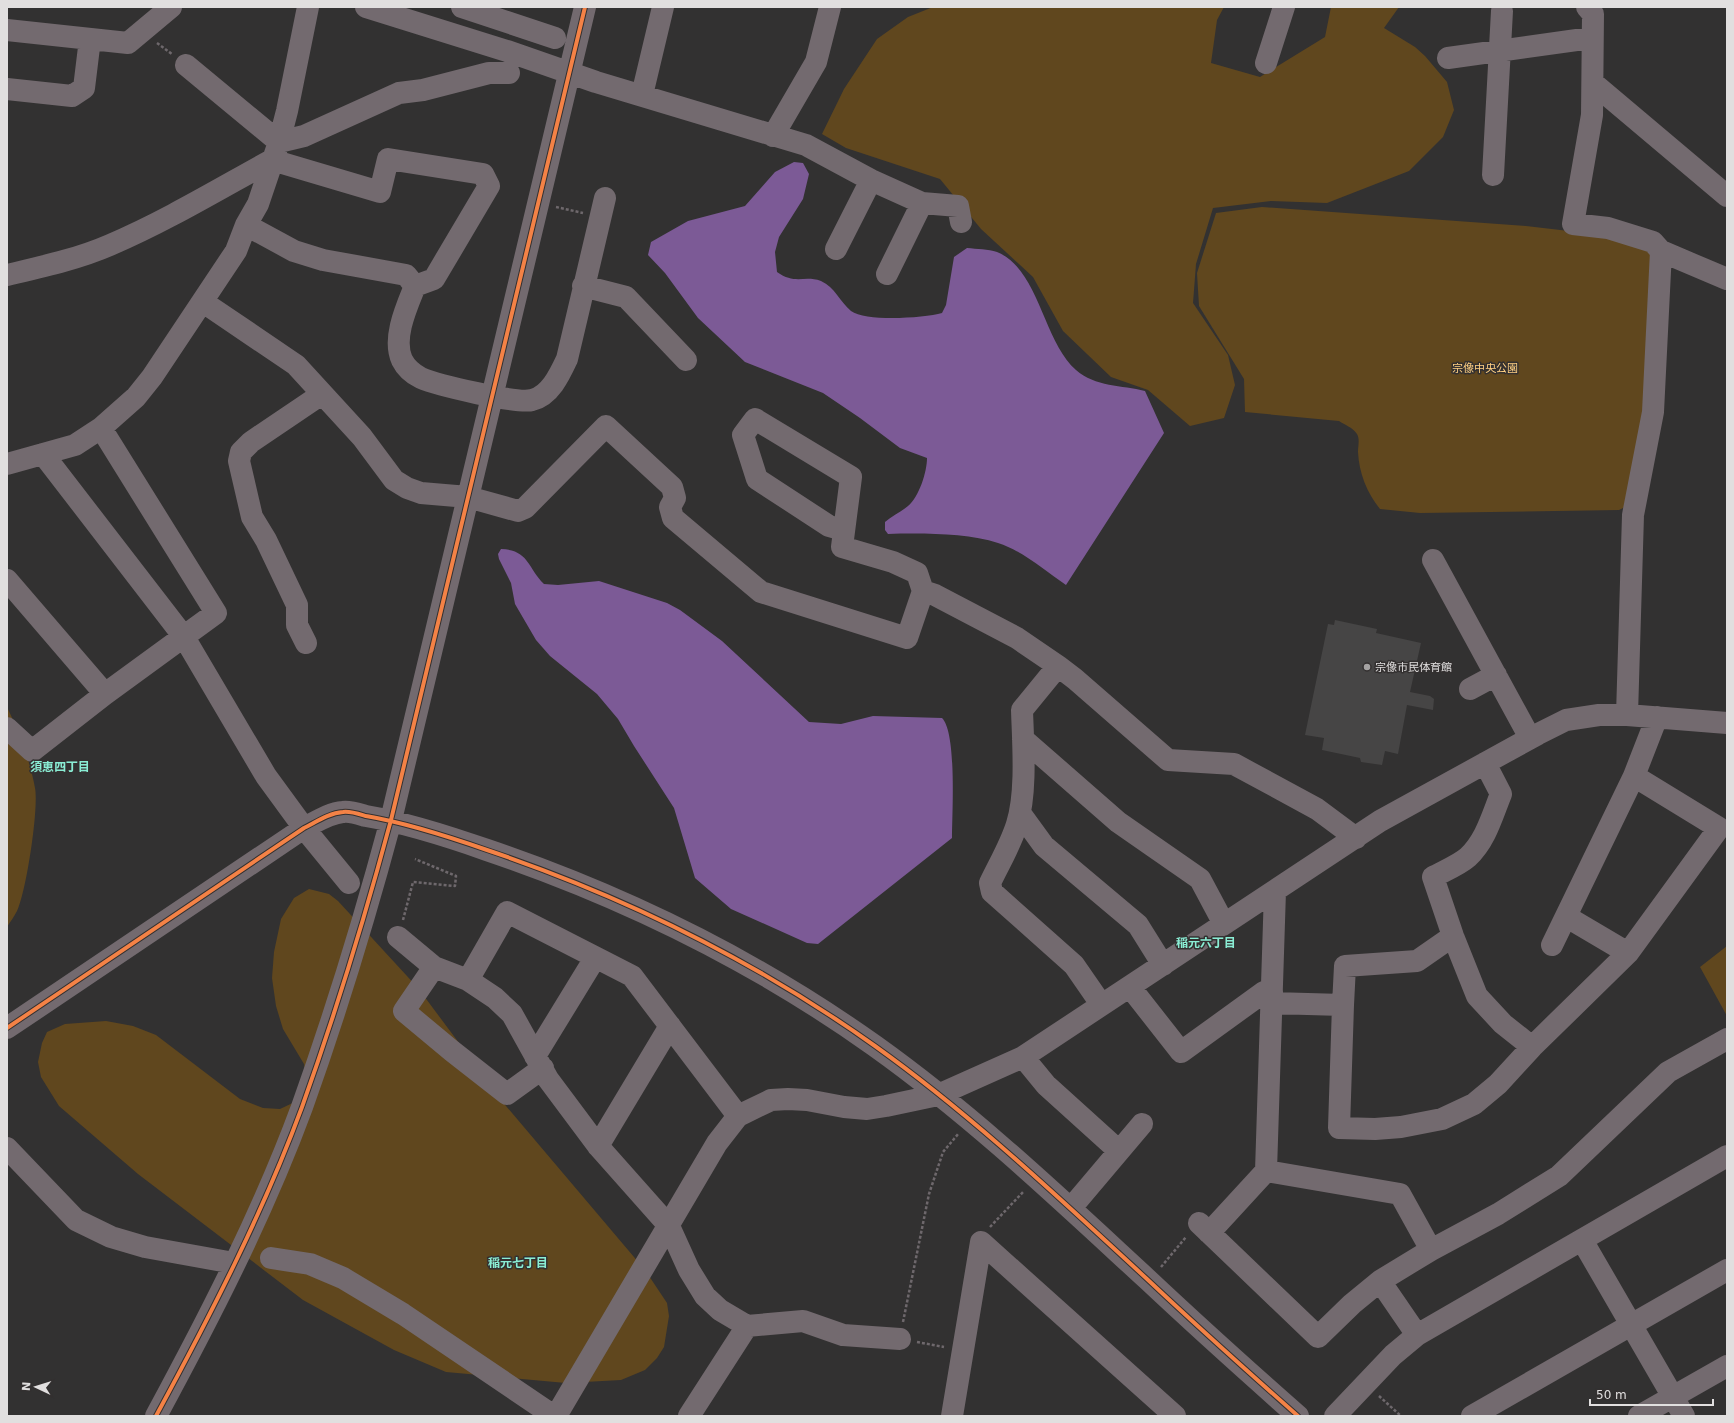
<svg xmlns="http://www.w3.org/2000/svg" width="1734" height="1423" font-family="'DejaVu Sans','Noto Sans JP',sans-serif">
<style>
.green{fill:#60471e}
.water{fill:#7c5a96}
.building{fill:#464545}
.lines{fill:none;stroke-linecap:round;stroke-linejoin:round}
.path{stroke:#6e686c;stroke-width:2.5;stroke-dasharray:3 2;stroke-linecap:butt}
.minor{stroke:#736a6f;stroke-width:22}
.cycleway-casing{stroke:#333030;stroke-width:6}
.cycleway{stroke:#f48246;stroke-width:4}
.poi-dot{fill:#a4a2a2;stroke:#333030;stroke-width:1.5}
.labels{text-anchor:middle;stroke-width:3;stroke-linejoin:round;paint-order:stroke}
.park-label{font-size:11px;fill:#ffd082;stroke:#333030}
.poi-label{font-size:11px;fill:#e1dfdf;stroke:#333030;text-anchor:start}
.neighbourhood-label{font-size:12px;font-weight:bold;fill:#8aedd4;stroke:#333030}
</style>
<rect width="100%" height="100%" fill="#323131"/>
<path class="green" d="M 933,7 L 1224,7 L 1217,20 L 1211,63 L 1260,77 L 1325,37 L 1331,7 L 1399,7 L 1384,28 L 1415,47 L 1425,56 L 1447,82 L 1454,110 L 1443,137 L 1409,171 L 1327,203 L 1271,201 L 1213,208 L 1196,264 L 1193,303 L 1228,355 L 1235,385 L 1224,418 L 1190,426 L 1148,390 L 1111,377 L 1063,331 L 1033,277 L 981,229 L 940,179 L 846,148 L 822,134 L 844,89 L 877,39 L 908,17 Z
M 1262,207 L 1526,226 L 1603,235 L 1650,248 L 1654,255 L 1648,410 L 1631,504 L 1619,510 L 1420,513 L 1380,509 C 1367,493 1359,473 1358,452 C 1358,446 1360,439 1357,434 C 1352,427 1345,425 1339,421 L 1245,412 L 1244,379 L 1199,306 L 1197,273 L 1216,213 Z
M 7,707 C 19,732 30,760 35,788 C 39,808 26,893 17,911 C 14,917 10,922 7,927 Z
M 309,889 L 329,894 L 338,901 L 418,988 L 506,1106 L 645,1270 L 667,1303 L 669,1316 L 664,1347 L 657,1358 L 645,1370 L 621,1380 L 566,1383 L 446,1372 L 394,1350 L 303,1300 L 138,1174 L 59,1106 L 41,1077 L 38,1062 L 42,1043 L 47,1032 L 65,1024 L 106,1021 L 133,1026 L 156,1035 L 240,1099 L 263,1108 L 280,1109 L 299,1100 L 307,1084 L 304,1064 L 283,1029 L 276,1006 L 272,978 L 274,952 L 281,919 L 294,898 Z
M 1727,946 L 1727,1016 L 1700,967 Z"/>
<path class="water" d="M 794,162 L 803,163 L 809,174 L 803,199 L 779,237 L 775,252 L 777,272 C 795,285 804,275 821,281 C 835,287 840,302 851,311 C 866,322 924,318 942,313 L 946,305 L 954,257 L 967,248 C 977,249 988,249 997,252 C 1039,269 1043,341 1076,370 C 1095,387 1122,385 1145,391 L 1164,433 L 1066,585 C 1045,571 1023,551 998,543 C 967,533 921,533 888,534 L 885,530 L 885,522 C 892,516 901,512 908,506 C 919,497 927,472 927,458 L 900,448 L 860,418 L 823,393 L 745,362 L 698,318 L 665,273 L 648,255 L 651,242 L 688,221 L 745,206 L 775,172 Z
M 501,549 C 529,550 527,567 544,584 L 558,585 L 599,581 L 667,603 L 680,610 L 722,641 L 809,722 L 841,724 L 873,716 L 942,718 C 957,733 952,814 952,838 L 818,944 L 807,943 L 731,909 L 695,878 L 674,808 L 634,746 L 618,719 L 597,694 L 550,656 L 536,640 L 515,604 L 511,583 L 499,559 L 498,554 Z"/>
<path class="building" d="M 1335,620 L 1377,629 L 1376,633 L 1421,643 L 1410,692 L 1430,696 L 1434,699 L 1433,710 L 1407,705 L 1398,754 L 1385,751 L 1382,765 L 1361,762 L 1360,758 L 1322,750 L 1324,738 L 1305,735 L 1328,624 L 1334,625 Z"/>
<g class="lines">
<path class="path" d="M 157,43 L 172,54
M 556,207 L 583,213
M 403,920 L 413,882 L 455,886 L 456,876 L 415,859
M 990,1227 L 1024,1191
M 1161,1267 L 1186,1237
M 903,1322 L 929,1194 L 943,1152 L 959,1133
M 917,1342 L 944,1347
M 1379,1396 L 1401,1416"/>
<path class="minor" d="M 366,7 L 507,51 L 596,82 L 806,145 L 871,180 L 922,203 L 958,206 L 961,222
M 462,7 L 555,38
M 1587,7 L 1593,14 L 1592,115 L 1573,224 L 1608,228 L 1653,242 L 1661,251 L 1653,412 L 1633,515 L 1627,715
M 7,30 L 128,43 L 171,7
M 1448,58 L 1591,38
M 1266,63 L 1284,7
M 186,65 L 279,142 L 304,136 L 399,93 L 423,90 L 489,73 L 509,73
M 1593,83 L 1727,196
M 7,89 L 72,96 L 84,88 L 90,39
M 642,95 L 663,7
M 773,136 L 816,62 L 830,7
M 1493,175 L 1502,11
M 246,225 L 294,251 L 323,260 L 406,275 L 415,286 C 407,306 392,338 402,360 C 406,368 413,374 421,378 C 437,385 517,404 532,400 C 550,396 560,374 567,359 L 605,198
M 836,249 L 871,180
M 1661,251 L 1727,279
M 887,274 L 922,203
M 7,275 C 41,267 78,259 110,245 C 166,221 219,189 272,160 L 380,192 L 388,159 L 483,174 L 489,186 L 434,279 L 415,286
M 583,286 L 626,297 L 686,360
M 203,302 L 296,365 L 362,437 L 394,480 L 407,488 L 421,493 L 468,497 L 518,511 L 525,508 L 606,426 L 672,487 L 675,498 L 670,507 L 673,518 L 761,592 L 907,638 L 923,591 L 935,595 L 1017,638 L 1058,666 L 1075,679 L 1168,760 L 1234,764 L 1317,809 L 1356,838
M 43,454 L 184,637 L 266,776 L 304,828 L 349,883
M 7,464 L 75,445 L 101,428 L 136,397 L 152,377 L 236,251 L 246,225 L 258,204 L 279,142 L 287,111 L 308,7
M 843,530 L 829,526 L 757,479 L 743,435 L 755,419 L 851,477 L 842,547 L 893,562 L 917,573 L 923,591
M 1433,560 L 1530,738
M 7,580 L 105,694
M 306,643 L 297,625 L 297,605 L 266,540 L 252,517 L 239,461 L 241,452 L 251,442 L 322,394
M 1058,666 L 1022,710 C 1023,743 1027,792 1017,824 C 1011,844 999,864 990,883 L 992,892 L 1074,965 L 1101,1004
M 1470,689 L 1496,675
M 7,728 L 32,751 L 105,694 L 216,613 L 101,428
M 1023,739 L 1118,822 L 1200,879 L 1224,924
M 1485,763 L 1501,794 C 1492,816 1486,840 1468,857 C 1459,865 1444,871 1433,877 L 1453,936 L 1477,996 L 1503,1024 L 1532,1047
M 1020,813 L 1044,846 L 1138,925 L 1163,965
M 1567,917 L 1628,953
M 398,937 L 434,967 L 468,980 L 495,998 L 512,1014 L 548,1079 L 598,1146 L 669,1226 L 689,1270 L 705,1296 L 720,1310 L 747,1326 L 803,1321 L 843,1335 L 900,1339
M 1552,945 L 1634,776
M 434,967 L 404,1011 L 452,1051 L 507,1094 L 543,1068
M 468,980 L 507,912 L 632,976 L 738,1116
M 1130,987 L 1181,1052 L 1264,992 L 1272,992
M 1272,1003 L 1343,1005 L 1339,1128 L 1375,1129 L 1401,1127 L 1442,1119 L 1474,1104 L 1498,1084 L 1532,1047 L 1628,953 L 1719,828 L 1634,776 L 1657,717
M 1343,1005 L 1345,966 L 1417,961 L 1453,936
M 7,1028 L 304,828 C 316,822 329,813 343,812 C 350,811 359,814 366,816 C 407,823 447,836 487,850 C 623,896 757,962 875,1046 C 973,1116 1059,1198 1147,1279 C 1197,1326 1247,1371 1298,1416
M 535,1056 L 595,958
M 1023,1057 L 1046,1085 L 1119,1151
M 598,1146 L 670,1026
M 7,1148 L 76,1220 L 111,1237 L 145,1247 L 234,1263
M 1266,1171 L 1400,1194 L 1431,1250
M 1071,1208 L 1142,1124
M 1199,1223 L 1318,1337 L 1352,1304 L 1380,1281 L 1431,1250 L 1498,1214 L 1559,1176 L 1668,1072 L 1727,1039
M 1209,1233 L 1266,1171 L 1275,891
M 1582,1240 L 1684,1416
M 981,1242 L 1175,1416
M 271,1258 L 310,1264 L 343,1278 L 403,1314 L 554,1416
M 1380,1281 L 1417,1335
M 156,1416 C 210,1316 263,1213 302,1107 C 336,1012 365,917 391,820 L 585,7
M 556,1416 L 717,1143 L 738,1116 L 771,1100 L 788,1099 L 807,1100 L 844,1107 L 867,1109 L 886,1106 L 938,1095 L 1023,1057 L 1380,821 L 1538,734 L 1566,720 L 1599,715 L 1627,715 L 1727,723
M 689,1416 L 747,1326
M 952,1416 L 981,1242
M 1335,1416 L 1393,1355 L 1417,1335 L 1727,1156
M 1472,1416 L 1727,1270
M 1639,1416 L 1727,1366"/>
<defs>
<path id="cycleway" d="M 7,1028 L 304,828 C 316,822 329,813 343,812 C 350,811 359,814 366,816 C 407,823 447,836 487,850 C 623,896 757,962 875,1046 C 973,1116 1059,1198 1147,1279 C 1197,1326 1247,1371 1298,1416
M 156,1416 C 210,1316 263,1213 302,1107 C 336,1012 365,917 391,820 L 585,7"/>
</defs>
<use href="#cycleway" class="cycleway-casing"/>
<use href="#cycleway" class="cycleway"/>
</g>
<circle class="poi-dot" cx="1367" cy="667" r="4"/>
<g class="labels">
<g class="park-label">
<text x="1485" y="372">宗像中央公園</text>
</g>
<g class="poi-label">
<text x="1375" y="671">宗像市民体育館</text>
</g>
<g class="neighbourhood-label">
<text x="60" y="771">須恵四丁目</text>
<text x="1206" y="947">稲元六丁目</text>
<text x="518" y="1267">稲元七丁目</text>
</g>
</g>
<rect width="1734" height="1423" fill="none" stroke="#e1dfdf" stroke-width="16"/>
<g transform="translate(36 1387) rotate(274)" stroke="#333030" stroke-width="3" paint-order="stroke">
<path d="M0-3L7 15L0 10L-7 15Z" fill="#e1dfdf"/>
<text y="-6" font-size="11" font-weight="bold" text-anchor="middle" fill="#e1dfdf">N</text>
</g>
<path d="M1590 1399v6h123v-6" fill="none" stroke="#e1dfdf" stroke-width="2"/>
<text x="1596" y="1399" font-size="12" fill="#e1dfdf" stroke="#333030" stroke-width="3" paint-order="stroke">50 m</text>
</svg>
